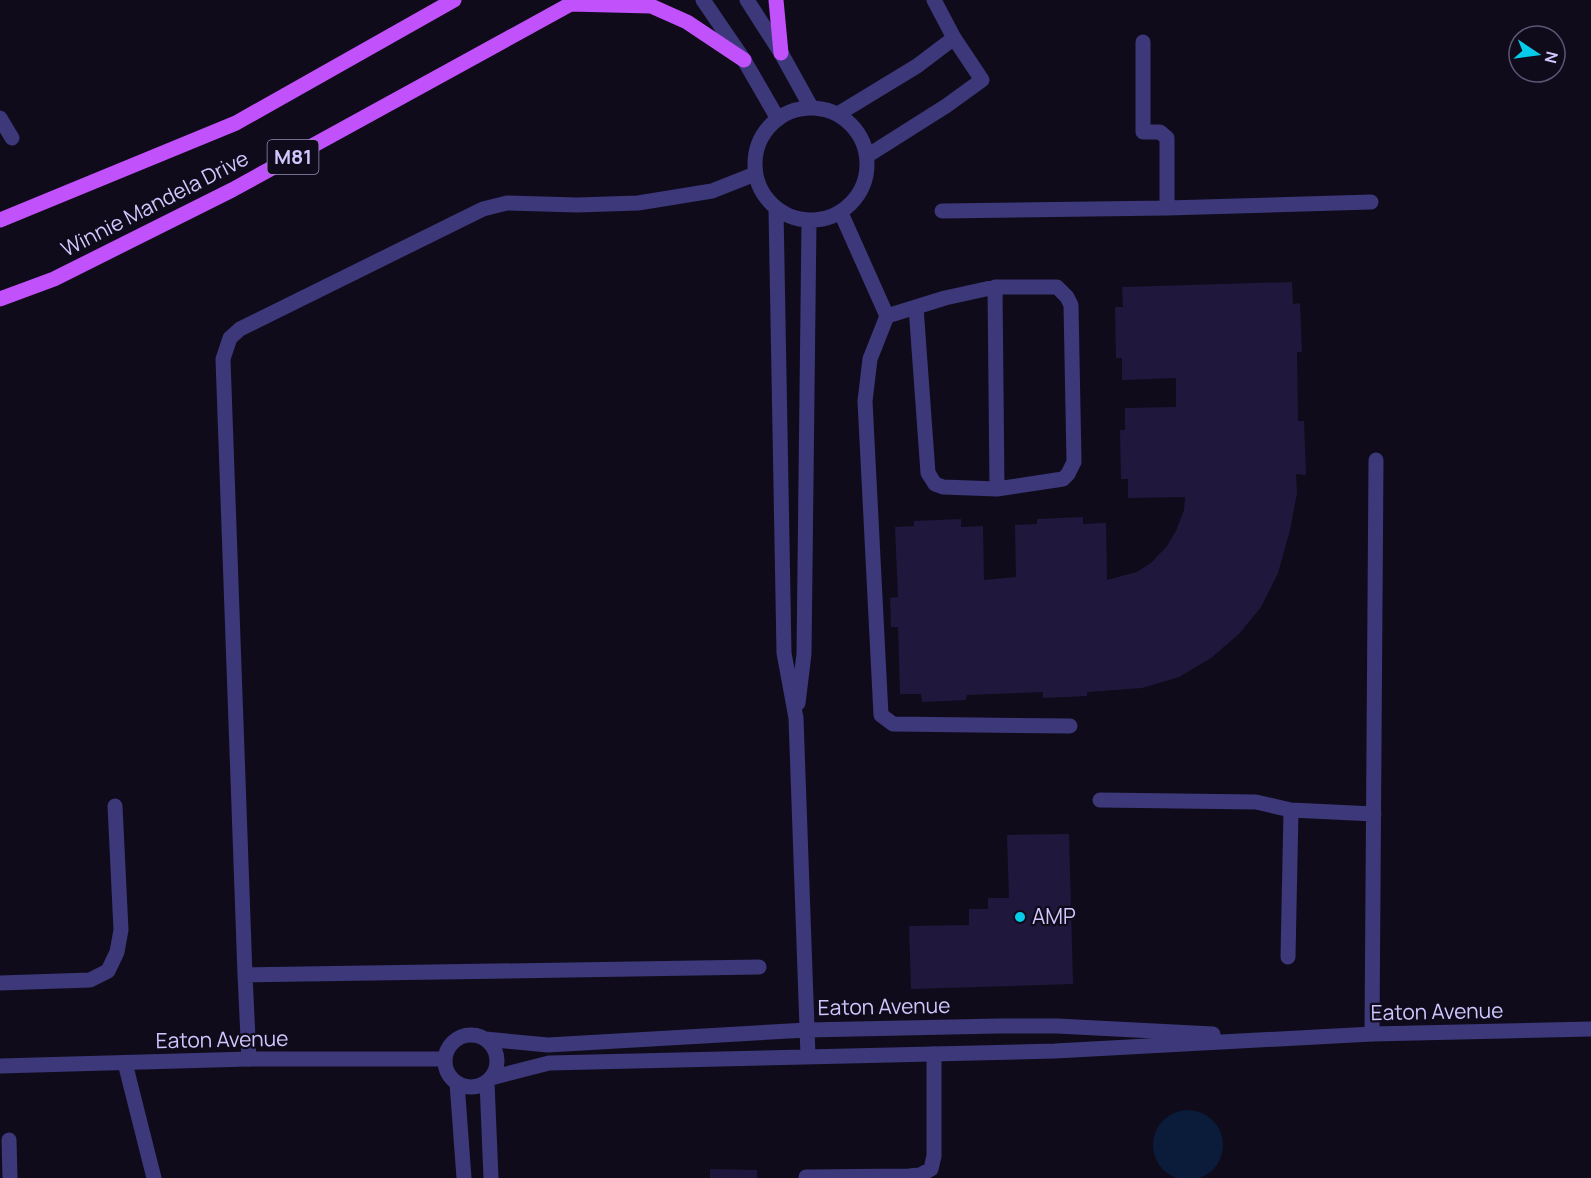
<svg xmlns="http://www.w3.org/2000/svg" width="1591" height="1178" font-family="Manrope,sans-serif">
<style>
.water{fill:#0b1b3a}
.building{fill:#20183c}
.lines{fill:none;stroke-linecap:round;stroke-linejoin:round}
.service{stroke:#3c3879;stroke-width:15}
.minor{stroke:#3c3879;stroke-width:15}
.primary{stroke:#c151fa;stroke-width:15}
.poi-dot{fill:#06ccea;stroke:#0f0b1b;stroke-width:2}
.labels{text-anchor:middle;stroke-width:4.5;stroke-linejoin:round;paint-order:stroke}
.shield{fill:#0f0b1b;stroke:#958fb9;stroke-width:1.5}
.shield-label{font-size:20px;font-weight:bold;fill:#cfc7fd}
.street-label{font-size:21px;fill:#cfc7fd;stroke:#0f0b1b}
.poi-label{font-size:21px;fill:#cfc7fd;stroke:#0f0b1b;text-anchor:start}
</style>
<rect width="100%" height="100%" fill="#0f0b1b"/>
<path class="water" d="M1153 1145a35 35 0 1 1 70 0a35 35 0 1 1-70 0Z"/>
<path class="building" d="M 1292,282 L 1293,304 L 1300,303 L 1302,352 L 1297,352 L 1298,421 L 1304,421 L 1306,475 L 1296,474 L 1297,493 L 1290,530 L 1278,573 L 1261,607 L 1239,634 L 1211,658 L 1179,677 L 1142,688 L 1087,692 L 1087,696 L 1043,698 L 1043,692 L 967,695 L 966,700 L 922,702 L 921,694 L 900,694 L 898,627 L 891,627 L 890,598 L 898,597 L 895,527 L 914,526 L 914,521 L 961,519 L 961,527 L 983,526 L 984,580 L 1016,577 L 1015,525 L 1037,524 L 1037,519 L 1083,517 L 1083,524 L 1106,523 L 1107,580 L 1137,572 L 1151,563 L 1167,546 L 1176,531 L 1184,510 L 1185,497 L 1128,498 L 1128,479 L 1121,479 L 1120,430 L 1125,430 L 1125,408 L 1176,407 L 1176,378 L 1122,380 L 1122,358 L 1116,358 L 1115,307 L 1123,307 L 1122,287 Z
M 1069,834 L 1073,984 L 911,989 L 909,926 L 969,925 L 969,909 L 988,909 L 988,898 L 1009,898 L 1007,835 Z
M 710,1169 L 757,1170 L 757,1178 L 710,1178 Z"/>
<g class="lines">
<path class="service" d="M 838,114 L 917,66 L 954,38
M 867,156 L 946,106 L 982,80 L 954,38 L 934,0
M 755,174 L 712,191 L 638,203 L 577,205 L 507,203 L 483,209 L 240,329 L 230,338 L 223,359 L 245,975 L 759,967
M 1167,208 L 1371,202
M 942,211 L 1167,208 L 1167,138 L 1160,132 L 1143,132 L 1143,42
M 841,213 L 887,316
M 995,287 L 997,489
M 916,307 L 928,473 L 935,484 L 943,487 L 997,489 L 1063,479 L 1068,474 L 1074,462 L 1071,305 L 1067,297 L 1057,287 L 995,287 L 945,298 L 887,316 L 870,359 L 865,401 L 881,715 L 893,724 L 1070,726
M 1100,800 L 1256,802 L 1291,810 L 1374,814
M 1288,957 L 1291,810
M 245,975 L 249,1059
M 0,983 L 90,980 L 108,971 L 117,952 L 121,930 L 115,806
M 1372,1034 L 1376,460
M 125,1063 L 154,1178
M 9,1140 L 10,1178
M 806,1177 L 909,1176 L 920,1175 L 931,1169 L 934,1156 L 934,1054"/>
<path class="minor" d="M 703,0 L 744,60 L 778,119
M 747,0 L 781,53 L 811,107
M755 164a56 56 0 1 1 112 0a56 56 0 1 1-112 0Z
M 0,118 L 12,138
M 776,209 L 784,653 L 796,718 L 808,1056
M 798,703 L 804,654 L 809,221
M445 1061a26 26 0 1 1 52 0a26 26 0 1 1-52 0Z
M 485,1039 L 548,1045 L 807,1030 L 999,1026 L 1057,1026 L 1213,1034
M 0,1066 L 249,1059 L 445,1059
M 491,1078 L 549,1063 L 1055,1051 L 1372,1034 L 1591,1029
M 487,1082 L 491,1178
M 457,1083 L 464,1178"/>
<path class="primary" d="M 776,0 L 781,53
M 570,4 L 651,6 L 687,22 L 744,60
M 0,220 L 236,123 L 454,0
M 0,299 L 54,279 L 232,190 L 578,0"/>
</g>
<circle class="poi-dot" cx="1020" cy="917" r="6"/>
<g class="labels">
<rect class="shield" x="267.5" y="140" width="51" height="34" rx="4.5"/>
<g class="shield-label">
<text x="293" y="164">M81</text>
</g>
<g class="street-label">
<text transform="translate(155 204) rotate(-27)" y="7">Winnie Mandela Drive</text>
<text transform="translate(884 1007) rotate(-1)" y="7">Eaton Avenue</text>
<text transform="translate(1437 1012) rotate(-1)" y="7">Eaton Avenue</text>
<text transform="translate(222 1040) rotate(-1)" y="7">Eaton Avenue</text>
</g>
<g class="poi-label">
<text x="1032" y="924">AMP</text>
</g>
</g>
<g transform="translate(1537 54) rotate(103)"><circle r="28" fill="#0f0b1b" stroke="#5c5675" stroke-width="1.5"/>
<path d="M0-4.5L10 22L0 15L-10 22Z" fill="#06ccea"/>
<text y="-9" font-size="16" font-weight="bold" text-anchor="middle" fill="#cfc7fd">N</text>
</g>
</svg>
